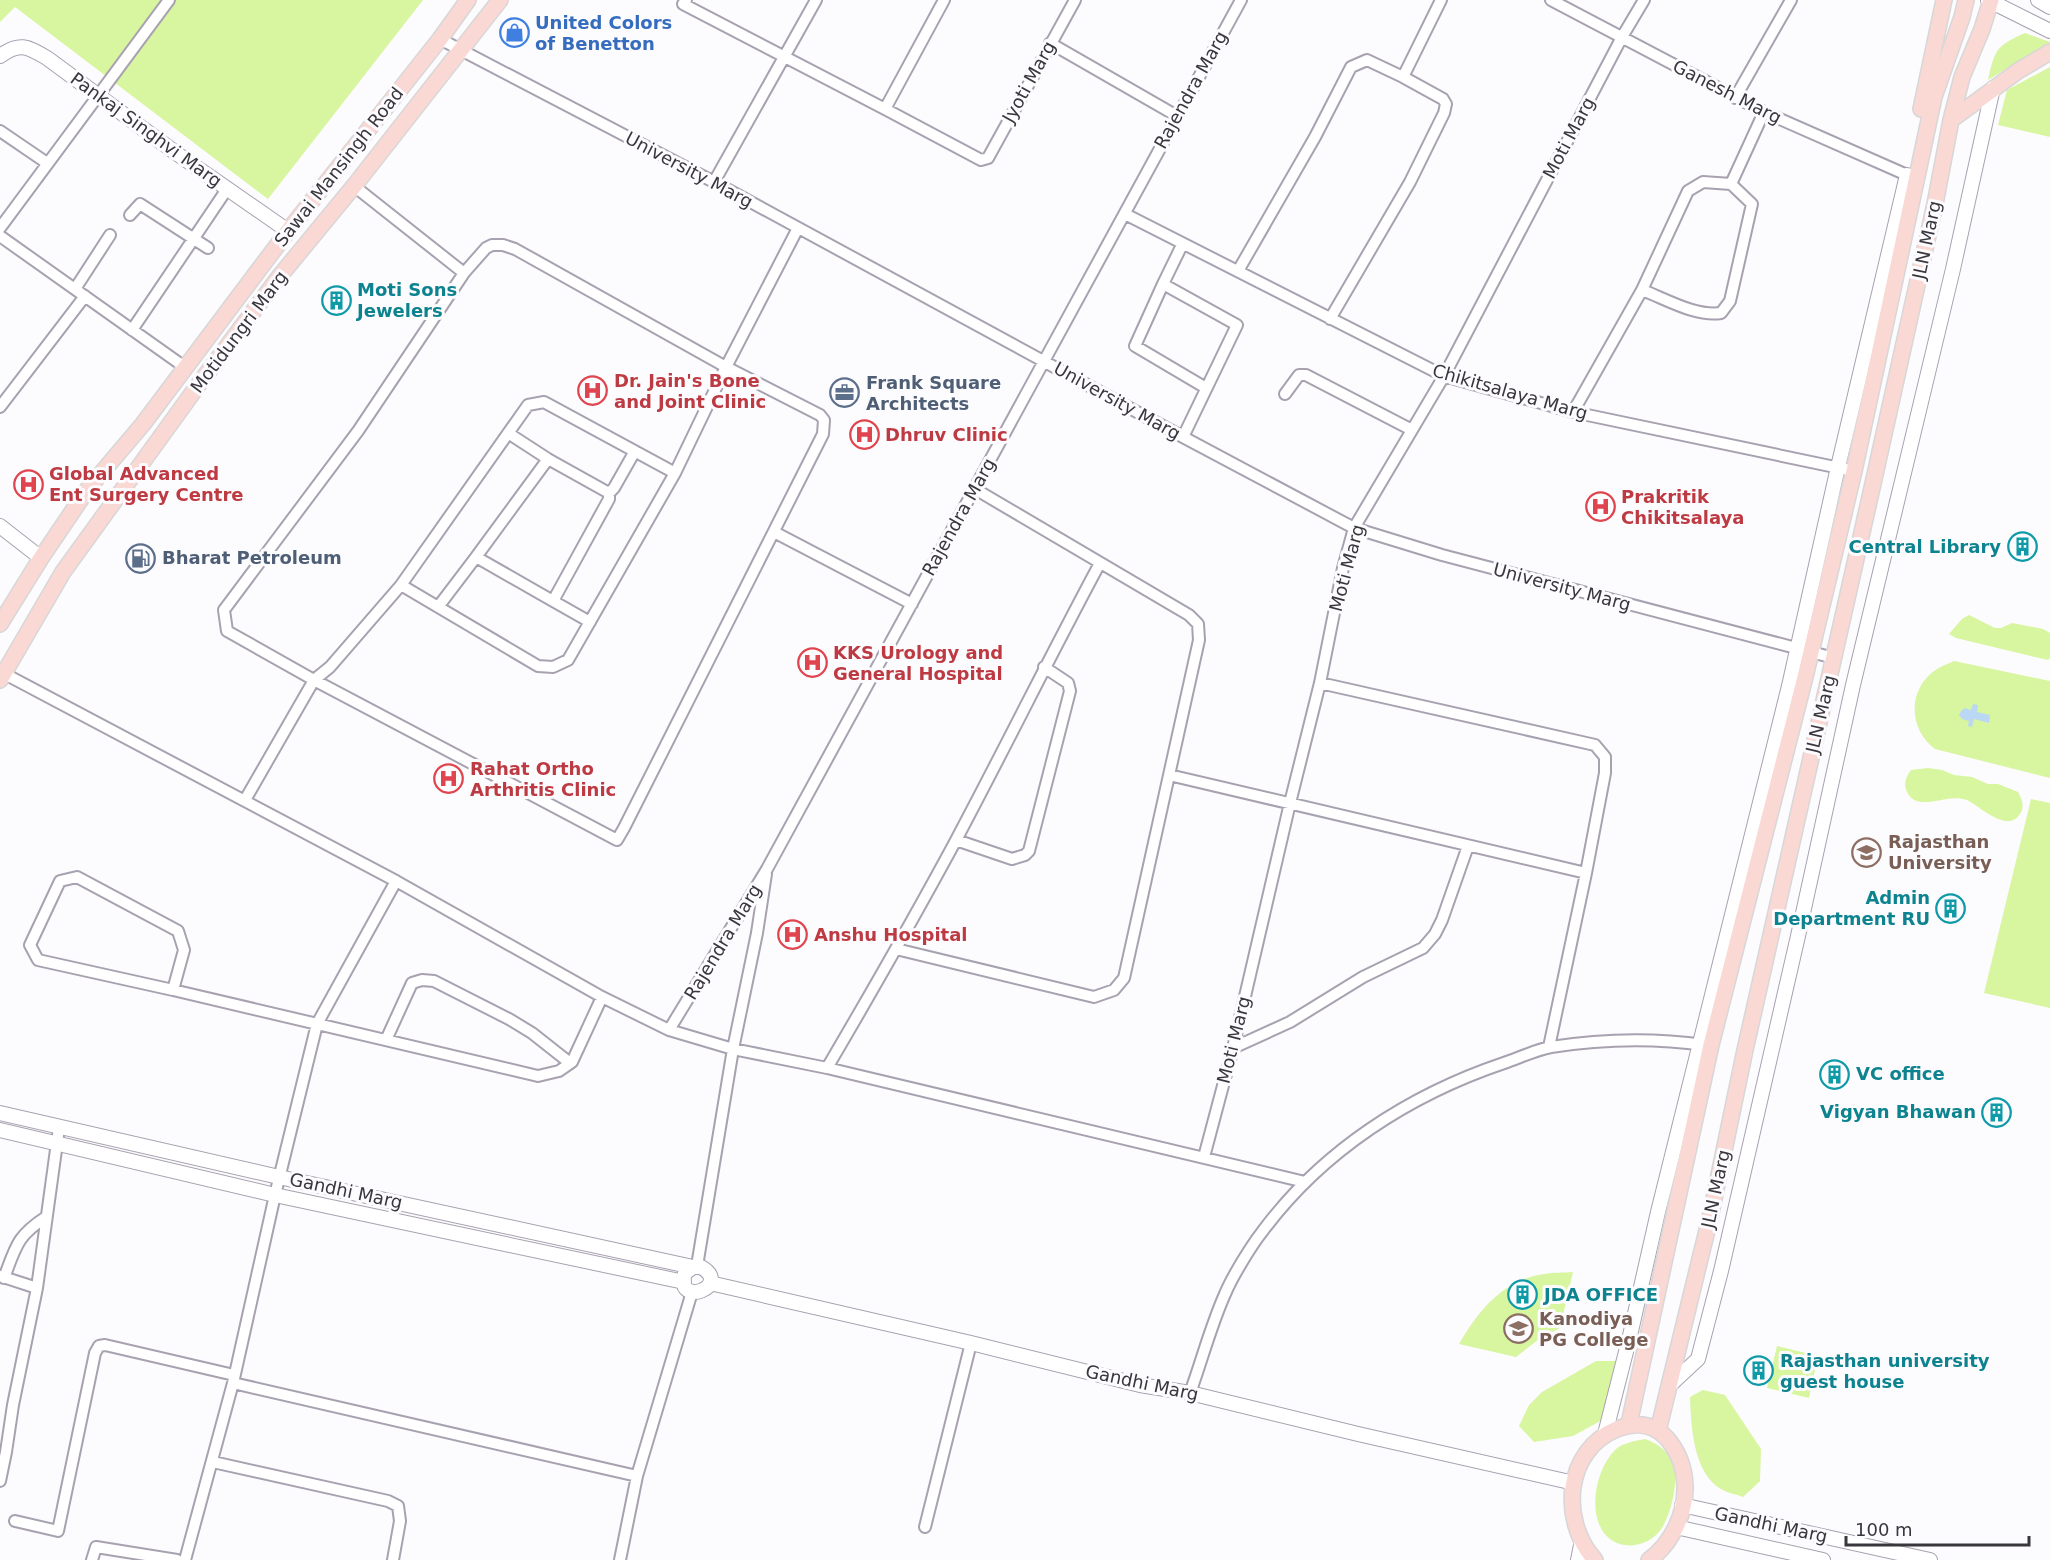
<svg xmlns="http://www.w3.org/2000/svg" width="2050" height="1560" font-family="'DejaVu Sans',sans-serif">
<style>
.green{fill:#d8f59f}
.water{fill:#bad7f4}
.lines{fill:none;stroke-linecap:round;stroke-linejoin:round}
.street-casing{stroke:#a8a2b0;stroke-width:14}
.secondary-casing{stroke:#a8a2b0;stroke-width:16}
.primary-casing{stroke:#d7d7d8;stroke-width:18}
.street{stroke:#fff;stroke-width:10}
.secondary{stroke:#fff;stroke-width:14}
.primary{stroke:#fad8d4;stroke-width:15}
.labels{text-anchor:middle;stroke-width:6;stroke-linejoin:round;paint-order:stroke}
.shop-label{font-size:18px;font-weight:bold;fill:#366cbe;stroke:#fcfbfe;text-anchor:start}
.street-label{font-size:18px;fill:#39363c;stroke:#fcfbfe}
.culture-label{font-size:18px;font-weight:bold;fill:#0d838f;stroke:#fcfbfe;text-anchor:start}
.health-label{font-size:18px;font-weight:bold;fill:#be3a42;stroke:#fcfbfe;text-anchor:start}
.service-label{font-size:18px;font-weight:bold;fill:#4e5e75;stroke:#fcfbfe;text-anchor:start}
.education-label{font-size:18px;font-weight:bold;fill:#785e54;stroke:#fcfbfe;text-anchor:start}
</style>
<rect width="100%" height="100%" fill="#fcfbfe"/>
<path class="green" d="M 0,0 L 423,0 L 268,199 L 15,7 L 0,22 Z
M 2025,33 L 2050,42 L 2050,45 L 2032,53 L 1988,80 C 1995,49 1996,46 2025,33 Z
M 2050,67 L 2050,137 L 1998,125 L 2007,90 Z
M 1969,615 L 1995,628 L 2001,628 L 2012,623 L 2043,629 L 2050,633 L 2050,658 L 2048,660 L 1956,638 L 1949,634 L 1962,619 Z
M 1954,661 L 2050,681 L 2050,778 L 1935,749 C 1908,729 1907,688 1937,669 C 1942,666 1949,663 1954,661 Z
M 1928,768 L 1942,770 L 1954,775 L 1972,777 L 1988,784 L 1998,784 L 2018,792 C 2022,799 2025,807 2020,814 C 2007,834 1980,806 1967,800 C 1947,792 1918,814 1907,792 C 1903,783 1906,777 1911,770 Z
M 2031,799 L 2050,803 L 2050,1008 L 1984,993 Z
M 1573,1272 L 1560,1328 L 1539,1339 L 1516,1357 L 1459,1344 C 1479,1310 1503,1280 1544,1274 C 1554,1272 1564,1273 1573,1272 Z
M 1777,1346 L 1818,1356 L 1809,1398 L 1767,1388 Z
M 1596,1361 L 1619,1361 L 1604,1419 L 1573,1436 L 1534,1442 L 1519,1426 L 1529,1405 L 1542,1392 Z
M 1703,1390 L 1725,1395 L 1761,1449 L 1760,1481 L 1743,1497 C 1736,1494 1727,1493 1721,1489 C 1693,1473 1691,1425 1690,1397 Z
M 1645,1439 C 1657,1443 1670,1452 1674,1466 C 1679,1481 1670,1520 1659,1532 C 1641,1552 1609,1550 1599,1524 C 1590,1502 1598,1467 1615,1450 C 1622,1443 1635,1441 1645,1439 Z"/>
<path class="water" d="M 1973,704 L 1978,705 L 1977,712 L 1990,715 L 1989,723 L 1974,719 L 1972,727 L 1968,726 L 1969,721 L 1962,719 L 1959,715 L 1961,711 L 1965,708 L 1971,710 Z"/>
<g class="lines">
<defs>
<path id="street" d="M 686,0 L 683,4 L 885,109 L 981,160 L 988,158 L 1075,0
M 1551,0 L 1764,112 L 1907,175
M 440,39 L 714,182 L 1183,437 L 1354,528 L 1442,555 L 1834,658
M 1050,43 L 1177,116
M 1403,77 L 1441,0
M 1735,98 L 1791,0
M 885,109 L 944,0
M 0,131 L 47,163
M 714,182 L 816,0
M 1731,184 L 1764,112
M 354,186 L 464,273
M 1125,214 L 1444,376 L 1573,412 L 1854,471
M 130,215 L 140,204 L 208,248
M 0,228 L 169,0
M 0,236 L 186,368
M 492,245 L 503,245 L 515,249 L 726,367 L 820,415 L 824,420 L 823,434 L 624,828 L 617,840 L 314,680 L 227,631 L 224,610 L 358,431 L 464,273 L 486,248 Z
M 1238,271 L 1315,137 L 1351,67 L 1367,60 L 1403,77 L 1443,99 L 1446,104 L 1444,113 L 1410,182 L 1330,319
M 1163,284 L 1182,245
M 75,289 L 110,235
M 132,330 L 227,189
M 1285,394 L 1299,375 L 1306,375 L 1412,430
M 0,407 L 85,296
M 1573,412 L 1642,290 L 1688,191 L 1703,182 L 1731,184 L 1752,204 L 1730,301 L 1721,313 C 1696,317 1666,299 1642,290
M 508,433 L 548,459 L 609,493 L 609,499 L 553,601 L 590,622
M 1183,437 L 1237,325 L 1163,284 L 1135,346 L 1206,388
M 609,493 L 614,488 L 635,451
M 774,532 L 912,604
M 476,557 L 548,459
M 401,585 L 538,666 L 553,667 L 568,660 L 675,473 L 726,367 L 798,228
M 438,607 L 476,557 L 553,601
M 3,673 L 396,881 L 602,997 L 669,1030 L 733,1049 L 827,1068 L 1305,1182
M 1320,683 L 1595,745 L 1605,757 L 1605,773 L 1586,873 L 1549,1047
M 1169,775 L 1586,873
M 245,800 L 314,680 L 330,667 L 401,585 L 528,405 L 544,402 L 675,473
M 956,840 L 1012,859 L 1025,855 L 1029,851 L 1070,691 L 1068,683 L 1044,667
M 896,949 L 1094,997 L 1114,990 L 1124,978 L 1199,640 L 1198,624 L 1189,615 L 975,489
M 173,990 L 38,960 L 30,945 L 60,881 L 77,877 L 178,931 L 184,950 L 173,990 L 538,1076 L 559,1071 L 572,1062 L 602,997
M 669,1030 L 767,869 L 1241,0
M 386,1040 L 412,983 L 422,980 L 434,981 L 509,1019 L 532,1033 L 570,1063
M 1233,1048 L 1290,1022 L 1363,977 L 1423,948 L 1435,934 L 1442,920 L 1468,846
M 827,1068 C 871,993 914,918 955,842 C 1004,750 1050,656 1100,563
M 1204,1157 L 1233,1048 L 1290,803 L 1320,683 L 1343,568 L 1354,528 L 1444,376 L 1622,37 L 1644,0
M 697,1266 L 733,1049 L 757,933 L 766,874
M 0,1276 L 37,1288
M 4,1278 C 16,1246 17,1236 46,1217
M 233,1383 L 637,1476
M 1190,1393 C 1202,1360 1211,1325 1225,1294 C 1232,1277 1251,1246 1262,1232 C 1322,1151 1409,1095 1504,1063 C 1519,1058 1535,1050 1551,1047 C 1601,1039 1655,1038 1705,1045
M 213,1462 L 388,1501 L 398,1506 L 400,1521 L 393,1560
M 0,1481 L 6,1452 L 13,1405 L 37,1288 L 59,1128
M 15,1521 L 58,1531 L 95,1353 L 99,1346 L 105,1345 L 234,1375
M 925,1527 L 971,1343
M 92,1560 L 96,1547 L 177,1560
M 185,1560 L 233,1383 L 275,1195 L 317,1024 L 396,881
M 620,1560 L 637,1476 L 692,1292"/>
<path id="secondary" d="M 1988,0 L 2050,31
M 2038,0 L 2050,7
M 0,56 C 19,42 27,46 47,58 L 176,153 L 288,231
M 0,526 L 41,558
M 0,1113 L 279,1177 L 693,1267 L 701,1267 C 734,1286 674,1309 685,1273 L 693,1267
M 0,1130 L 275,1195 L 684,1282
M 710,1283 L 971,1343 L 1140,1385 L 1190,1393 L 1358,1434 L 1574,1483
M 1669,1386 L 1698,1359 L 1721,1271 L 1798,936 L 1853,685 L 1953,269 L 1993,88
M 1605,1434 L 1629,1340 L 1658,1212 L 1789,686 L 1838,467 L 1907,175
M 1682,1505 L 1930,1560
M 1676,1527 L 1823,1560
M 1578,1560 L 1582,1540"/>
<path id="primary" d="M 1921,109 L 1944,0
M 1951,120 L 2018,71 L 2050,52
M 0,624 L 41,558 L 87,490 L 143,424 L 288,231 L 440,39 L 468,0
M 0,680 L 63,572 L 199,384 L 279,277 L 354,186 L 500,0
M 1629,1424 L 1711,1045 L 1805,677 L 1854,471 L 1934,97 L 1962,17 L 1966,0
M 1658,1431 L 1710,1218 L 1745,1050 L 1872,488 L 1935,204 L 1951,120 L 1962,77 L 1982,29 L 1991,0
M 1595,1560 C 1559,1520 1565,1450 1617,1429 C 1638,1421 1656,1424 1670,1442 C 1680,1456 1684,1468 1685,1485 C 1686,1514 1672,1543 1649,1560"/>
</defs>
<use href="#street" class="street-casing"/>
<use href="#secondary" class="secondary-casing"/>
<use href="#primary" class="primary-casing"/>
<use href="#street" class="street"/>
<use href="#secondary" class="secondary"/>
<use href="#primary" class="primary"/>
</g>
<defs>
<symbol id="shop-ring" viewBox="-11 -11 22 22"><circle r="9.5" fill="#fcfbfe" stroke="#3f7fe0" stroke-width="1.5"/><path d="M-5-2.5h2.3a2.7 3.5 0 0 1 5.4 0H5L5.5 6h-11ZM-1.5-2.5h3a1.5 2.3 0 0 0-3 0Z" fill="#3f7fe0"/></symbol>
<symbol id="building-ring" viewBox="-11 -11 22 22"><circle r="9.5" fill="#fcfbfe" stroke="#0f9aa8" stroke-width="1.5"/><path d="M-4-6H4V6H1V3H-1V6H-4ZM-2.5-4.3h1.7v1.8h-1.7ZM.8-4.3h1.7v1.8H.8ZM-2.5-1h1.7V.8h-1.7ZM.8-1h1.7V.8H.8Z" fill="#0f9aa8"/></symbol>
<symbol id="hospital-ring" viewBox="-11 -11 22 22"><circle r="9.5" fill="#fcfbfe" stroke="#e0444e" stroke-width="1.5"/><path d="M-5-5h3v3.5h4V-5h3V5h-3V1.5h-4V5h-3Z" fill="#e0444e"/></symbol>
<symbol id="office-ring" viewBox="-11 -11 22 22"><circle r="9.5" fill="#fcfbfe" stroke="#5c6f8a" stroke-width="1.5"/><path d="M-6-3h4V-5.5h4V-3h4V5H-6ZM-1-4.5V-3h2v-1.5ZM-6 0V1H6V0Z" fill="#5c6f8a"/></symbol>
<symbol id="fuel-ring" viewBox="-11 -11 22 22"><circle r="9.5" fill="#fcfbfe" stroke="#5c6f8a" stroke-width="1.5"/><path d="M-5.5-6h7V0h2V4h1.3V-2.5L3-4.5l.8-.8L6-3V5H2.5V1h-1V6h-7ZM-4.2-4.7v3.2H.2V-4.7Z" fill="#5c6f8a"/></symbol>
<symbol id="university-ring" viewBox="-11 -11 22 22"><circle r="9.5" fill="#fcfbfe" stroke="#8d6e63" stroke-width="1.5"/><path d="M0-5L7-2L0 1L-7-2ZM-4 1L0 2.5L4 1V4Q0 6-4 4Z" fill="#8d6e63"/></symbol>
</defs>
<g fill-rule="evenodd">
<use href="#shop-ring" x="498" y="16" width="33" height="33"/>
<use href="#building-ring" x="320" y="284" width="33" height="33"/>
<use href="#hospital-ring" x="576" y="374" width="33" height="33"/>
<use href="#office-ring" x="828" y="376" width="33" height="33"/>
<use href="#hospital-ring" x="848" y="418" width="33" height="33"/>
<use href="#hospital-ring" x="12" y="468" width="33" height="33"/>
<use href="#hospital-ring" x="1584" y="490" width="33" height="33"/>
<use href="#building-ring" x="2006" y="530" width="33" height="33"/>
<use href="#fuel-ring" x="124" y="542" width="33" height="33"/>
<use href="#hospital-ring" x="796" y="646" width="33" height="33"/>
<use href="#hospital-ring" x="432" y="762" width="33" height="33"/>
<use href="#university-ring" x="1850" y="836" width="33" height="33"/>
<use href="#building-ring" x="1934" y="892" width="33" height="33"/>
<use href="#hospital-ring" x="776" y="918" width="33" height="33"/>
<use href="#building-ring" x="1818" y="1058" width="33" height="33"/>
<use href="#building-ring" x="1980" y="1096" width="33" height="33"/>
<use href="#building-ring" x="1506" y="1278" width="33" height="33"/>
<use href="#university-ring" x="1502" y="1312" width="33" height="33"/>
<use href="#building-ring" x="1742" y="1354" width="33" height="33"/>
</g>
<g class="labels">
<g class="shop-label">
<text x="535" y="29">United Colors<tspan x="535" dy="21">of Benetton</tspan></text>
</g>
<g class="street-label">
<text transform="translate(1029 82) rotate(-61)" y="6">Jyoti Marg</text>
<text transform="translate(1191 90) rotate(-61)" y="6">Rajendra Marg</text>
<text transform="translate(1727 92) rotate(27)" y="6">Ganesh Marg</text>
<text transform="translate(146 130) rotate(36)" y="6">Pankaj Singhvi Marg</text>
<text transform="translate(1569 138) rotate(-62)" y="6">Moti Marg</text>
<text transform="translate(339 167) rotate(-52)" y="6">Sawai Mansingh Road</text>
<text transform="translate(689 170) rotate(28)" y="6">University Marg</text>
<text transform="translate(1927 240) rotate(-78)" y="6">JLN Marg</text>
<text transform="translate(239 332) rotate(-53)" y="6">Motidungri Marg</text>
<text transform="translate(1510 392) rotate(16)" y="6">Chikitsalaya Marg</text>
<text transform="translate(1117 401) rotate(29)" y="6">University Marg</text>
<text transform="translate(959 517) rotate(-61)" y="6">Rajendra Marg</text>
<text transform="translate(1347 568) rotate(-75)" y="6">Moti Marg</text>
<text transform="translate(1562 587) rotate(15)" y="6">University Marg</text>
<text transform="translate(1821 714) rotate(-77)" y="6">JLN Marg</text>
<text transform="translate(723 942) rotate(-59)" y="6">Rajendra Marg</text>
<text transform="translate(1234 1040) rotate(-76)" y="6">Moti Marg</text>
<text transform="translate(1716 1189) rotate(-78)" y="6">JLN Marg</text>
<text transform="translate(346 1191) rotate(12)" y="6">Gandhi Marg</text>
<text transform="translate(1142 1383) rotate(12)" y="6">Gandhi Marg</text>
<text transform="translate(1771 1525) rotate(12)" y="6">Gandhi Marg</text>
</g>
<g class="culture-label">
<text x="357" y="296">Moti Sons<tspan x="357" dy="21">Jewelers</tspan></text>
<text x="2001" y="553" text-anchor="end">Central Library</text>
<text x="1930" y="904" text-anchor="end">Admin<tspan x="1930" dy="21">Department RU</tspan></text>
<text x="1856" y="1080">VC office</text>
<text x="1976" y="1118" text-anchor="end">Vigyan Bhawan</text>
<text x="1544" y="1301">JDA OFFICE</text>
<text x="1780" y="1367">Rajasthan university<tspan x="1780" dy="21">guest house</tspan></text>
</g>
<g class="health-label">
<text x="614" y="387">Dr. Jain's Bone<tspan x="614" dy="21">and Joint Clinic</tspan></text>
<text x="885" y="441">Dhruv Clinic</text>
<text x="49" y="480">Global Advanced<tspan x="49" dy="21">Ent Surgery Centre</tspan></text>
<text x="1621" y="503">Prakritik<tspan x="1621" dy="21">Chikitsalaya</tspan></text>
<text x="833" y="659">KKS Urology and<tspan x="833" dy="21">General Hospital</tspan></text>
<text x="470" y="775">Rahat Ortho<tspan x="470" dy="21">Arthritis Clinic</tspan></text>
<text x="814" y="941">Anshu Hospital</text>
</g>
<g class="service-label">
<text x="866" y="389">Frank Square<tspan x="866" dy="21">Architects</tspan></text>
<text x="162" y="564">Bharat Petroleum</text>
</g>
<g class="education-label">
<text x="1888" y="848">Rajasthan<tspan x="1888" dy="21">University</tspan></text>
<text x="1539" y="1325">Kanodiya<tspan x="1539" dy="21">PG College</tspan></text>
</g>
</g>
<path d="M1846 1536v9h183v-9" fill="none" stroke="#39363c" stroke-width="3"/>
<text x="1855" y="1536" font-size="18" fill="#39363c" stroke="#fcfbfe" stroke-width="4.5" paint-order="stroke">100 m</text>
</svg>
